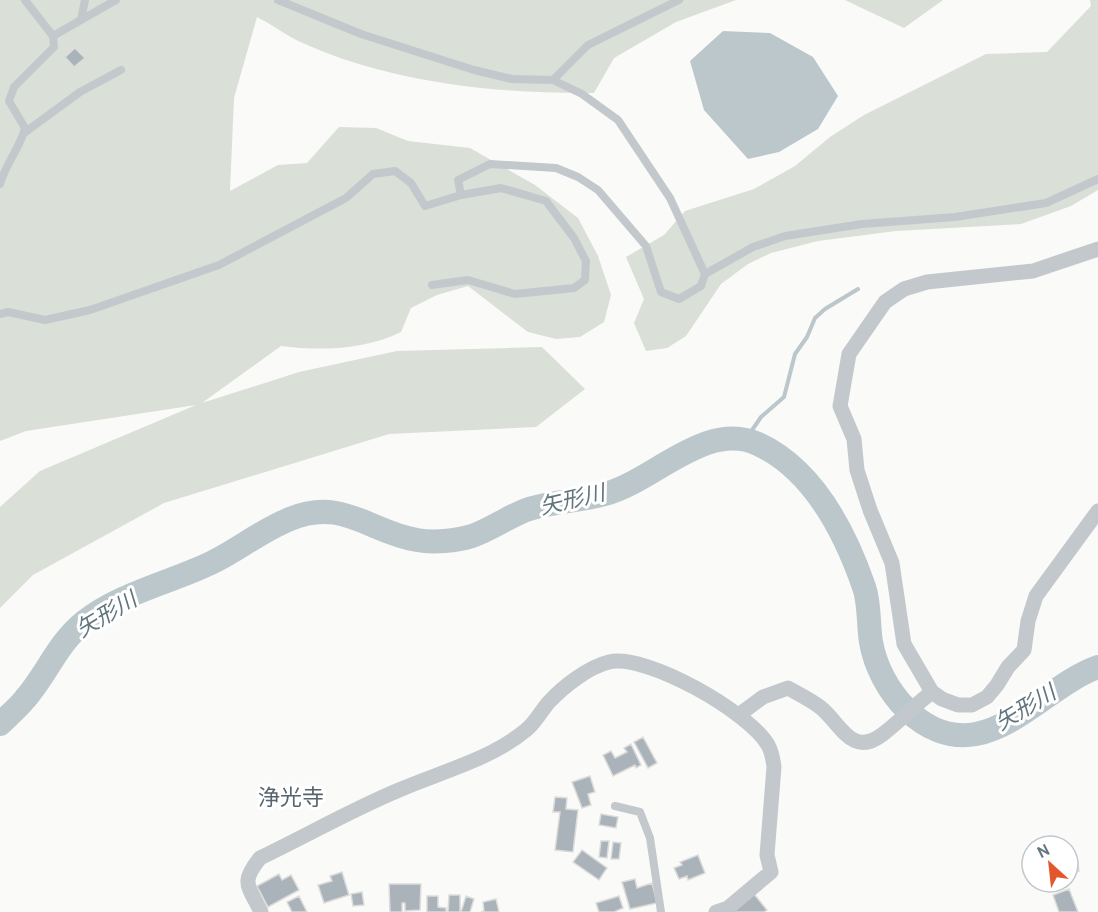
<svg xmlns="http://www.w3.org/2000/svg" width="1098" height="912" font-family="Overpass,'Noto Sans JP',sans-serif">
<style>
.green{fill:#dadfd7}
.water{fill:#bbc7cb}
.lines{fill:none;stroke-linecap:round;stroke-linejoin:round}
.stream{stroke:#bbc7cb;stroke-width:4}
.river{stroke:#bbc7cb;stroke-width:24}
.building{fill:#aab3b9;stroke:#dcdcda;stroke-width:1.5}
.lane{stroke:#c3c8cc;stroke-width:8}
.street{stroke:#c3c8cc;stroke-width:15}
.labels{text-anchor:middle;stroke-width:6;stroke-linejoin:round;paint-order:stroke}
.water-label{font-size:22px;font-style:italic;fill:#60757c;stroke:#fff}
.neighbourhood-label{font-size:22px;fill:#57646e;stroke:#fff}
</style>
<rect width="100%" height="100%" fill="#fafaf8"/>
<path class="green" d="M 0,0 L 736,0 L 676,22 L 614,58 L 594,93 C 499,94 392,83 305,44 C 288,37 273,25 257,17 L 234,98 L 230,191 L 278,165 L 307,163 L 339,127 L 376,128 L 408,141 L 470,148 L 535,185 L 578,218 L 598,256 L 611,295 L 604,322 L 580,337 L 556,339 L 528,332 L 468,286 L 437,295 L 411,308 L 401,332 C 365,350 321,351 281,346 L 202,403 L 299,372 L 397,351 L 542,347 L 585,389 L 536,427 L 389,434 L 164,503 L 33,575 L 0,608 L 0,507 L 40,471 L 196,405 L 26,431 L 0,441 Z
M 845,0 L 943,0 L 904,28 Z
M 1090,0 L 1098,0 L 1098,190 L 1071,206 L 1021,224 L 896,231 L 818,241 L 771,253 L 748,264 L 721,284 L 686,336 L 667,348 L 646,351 L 634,323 L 644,299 L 626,257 L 664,235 L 685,211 L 754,189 L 795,166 L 830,137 L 864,115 L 986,54 L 1047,52 L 1091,6 Z"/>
<path class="water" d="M 723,31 L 770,33 L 813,57 L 838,96 L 818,129 L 779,152 L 748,159 L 704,110 L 690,61 Z"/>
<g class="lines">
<path class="stream" d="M 746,439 L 761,417 L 784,397 L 795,354 L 807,337 L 815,318 L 825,309 L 858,289"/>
<path class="river" d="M 0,724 C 8,716 18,708 25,699 C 47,674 57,644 84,622 C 121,593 169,583 211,563 C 238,550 262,530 290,519 C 343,497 369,532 417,540 C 433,543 456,541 472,536 C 492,529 509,516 529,509 C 554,501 580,501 605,494 C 654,481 706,420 758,444 C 814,470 845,532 864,587 C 870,604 868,624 871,642 C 879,689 923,744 976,734 C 1019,726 1056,682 1098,667"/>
</g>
<path class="building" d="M 75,48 L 85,58 L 74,67 L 65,57 Z
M 643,737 L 657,763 L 648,768 L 634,742 Z
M 631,744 L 641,765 L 636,768 L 635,765 L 613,776 L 603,755 L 611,751 L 615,758 L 627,752 L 624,748 Z
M 590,776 L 595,792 L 588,794 L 591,805 L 582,808 L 572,782 Z
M 555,797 L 567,798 L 566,809 L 578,810 L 573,852 L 555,850 L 560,812 L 553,812 Z
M 601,814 L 618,817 L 616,828 L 599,825 Z
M 601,841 L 609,841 L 607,858 L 599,857 Z
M 613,842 L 621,843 L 619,859 L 611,859 Z
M 582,850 L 607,868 L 599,880 L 573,862 Z
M 698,855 L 705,873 L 688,880 L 687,876 L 679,879 L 674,868 L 682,865 L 680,862 Z
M 1076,855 L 1079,871 L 1068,873 L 1068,857 Z
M 342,872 L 349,895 L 324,903 L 318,885 L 332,881 L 330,876 Z
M 279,874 L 282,880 L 291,875 L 299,890 L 268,907 L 257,886 Z
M 635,879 L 637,888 L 652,883 L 657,903 L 630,909 L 622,882 Z
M 389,884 L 421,884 L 420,910 L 405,911 L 405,903 L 402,903 L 402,912 L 390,912 Z
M 1069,889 L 1078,912 L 1059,912 L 1053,895 Z
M 362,892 L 364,905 L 353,906 L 351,894 Z
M 754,894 L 767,910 L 764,912 L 733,912 Z
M 449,895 L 460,895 L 460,912 L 448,912 Z
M 299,896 L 307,912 L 292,912 L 287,902 Z
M 427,896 L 438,896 L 438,907 L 446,908 L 446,912 L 427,912 Z
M 466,896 L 474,899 L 470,912 L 461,912 Z
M 619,896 L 623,908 L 614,912 L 599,912 L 596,903 Z
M 496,899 L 499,912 L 481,912 L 484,911 L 483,902 Z"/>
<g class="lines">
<path class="lane" d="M 25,0 L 53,36 L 116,0
M 278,0 L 361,34 L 474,70 L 512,79 L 553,80 L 582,94 L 618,120 L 670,198 L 705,274 L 701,286 L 679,299 L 661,292 L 646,246 L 598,190 L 578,177 L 556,168 L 490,164 L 458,180 L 461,195 L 501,188 L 546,201 L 574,238 L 586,261 L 585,280 L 574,288 L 515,294 L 468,280 L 432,285
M 81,20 L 85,0
M 553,80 L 588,45 L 679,0
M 24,133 L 80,92 L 121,70
M 0,184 C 6,163 20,148 25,128 L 9,101 L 14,87 L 54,47 L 53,36
M 705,274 L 753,247 L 785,236 L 862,224 L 955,217 L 1046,203 L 1098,179
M 0,314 L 8,312 L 45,320 L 90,310 L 219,265 L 346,198 L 373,174 L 395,171 L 411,183 L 425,206 L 461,195
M 615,806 L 640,812 L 650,838 L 661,912"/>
<path class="street" d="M 1098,249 L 1033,271 L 927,282 L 904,289 L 885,302 L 849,354 L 840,406 L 854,439 L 857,470 L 870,510 L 892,563 L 904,644 L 932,692 L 942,699 L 958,705 L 972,705 L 987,697 L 997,685 L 1008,667 L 1024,650 L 1028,621 L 1036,596 L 1098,511
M 740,714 L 763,697 L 788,688 C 799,694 811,700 820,707 C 840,722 851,759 883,734 C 900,721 915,705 932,692
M 261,912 C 248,885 240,883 260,858 C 306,836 351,810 399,790 C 440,772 490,760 526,730 C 535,723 541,711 549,702 C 563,687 588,667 609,662 C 646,653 749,712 768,745 C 772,752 773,759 774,767 L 767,855 L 771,872 L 728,908 L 716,912"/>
</g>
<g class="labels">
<g class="water-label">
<text transform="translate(572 499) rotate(-13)" y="8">矢形川</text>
<text transform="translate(106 614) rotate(-31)" y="8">矢形川</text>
<text transform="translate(1025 707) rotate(-31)" y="8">矢形川</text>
</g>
<g class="neighbourhood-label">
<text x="291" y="805">浄光寺</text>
</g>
</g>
<g transform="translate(1050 864) rotate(333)"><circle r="28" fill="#ffffff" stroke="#c1c8cd" stroke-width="1.5"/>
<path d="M0-4.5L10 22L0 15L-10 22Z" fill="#e4572e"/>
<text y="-9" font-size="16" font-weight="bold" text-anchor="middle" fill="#657683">N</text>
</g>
</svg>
